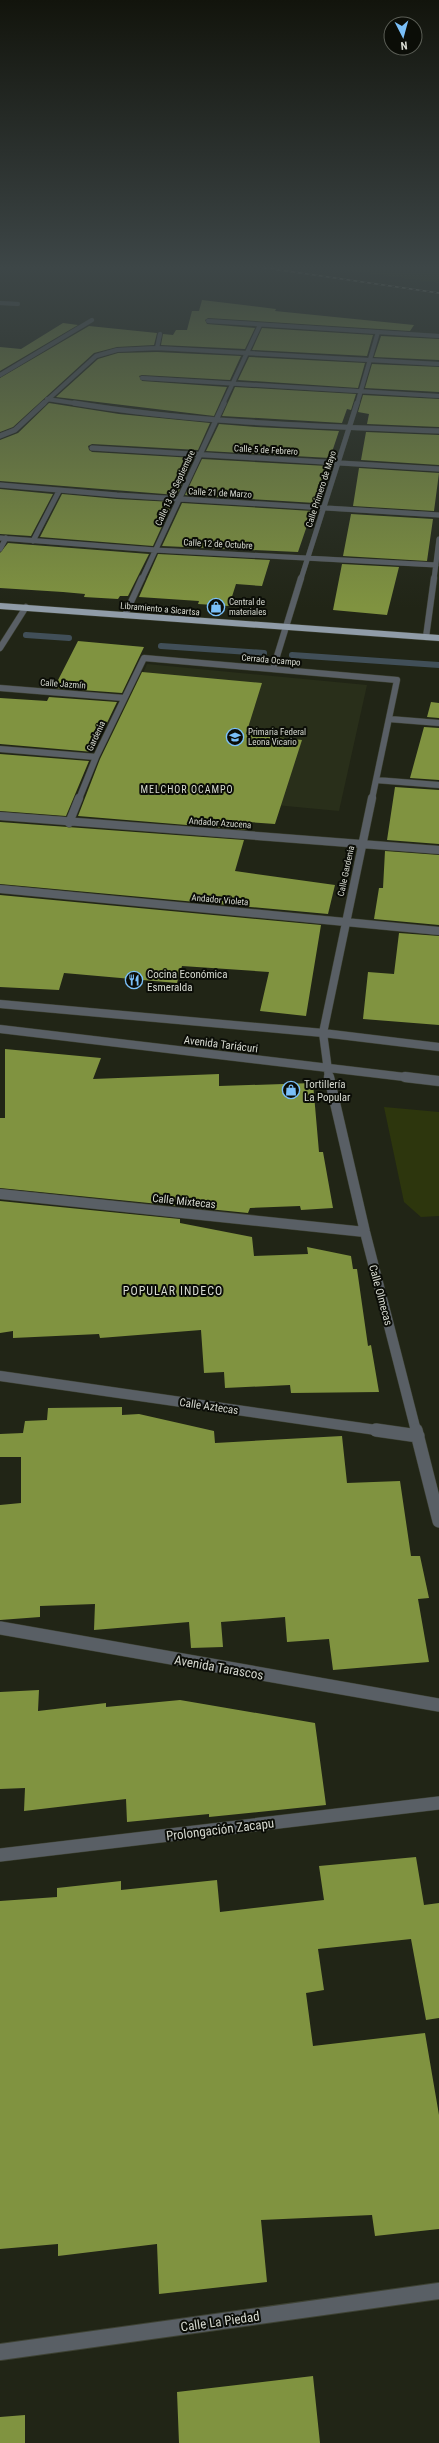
<svg xmlns="http://www.w3.org/2000/svg" width="439" height="2443" font-family="'Roboto Condensed',sans-serif">
<style>
.built{fill:#292f1a}
.green{fill:#2d360d}
.lines{fill:none;stroke-linecap:round;stroke-linejoin:round}
.stream{stroke:#414f58;stroke-width:6}
.building{fill:#809340}
.minor-far6-casing{stroke:#3e4234;stroke-width:4.5}
.minor-far5-casing{stroke:#3e4234;stroke-width:5.5}
.minor-far4-casing{stroke:#3e4234;stroke-width:7}
.minor-far3-casing{stroke:#3e4234;stroke-width:9}
.minor-far2-casing{stroke:#3e4234;stroke-width:11}
.minor-far1-casing{stroke:#3e4234;stroke-width:14}
.minor-casing{stroke:#3e4234;stroke-width:18}
.major-casing{stroke:#3e4234;stroke-width:7}
.minor-far6{stroke:#595f65;stroke-width:4}
.minor-far5{stroke:#595f65;stroke-width:5}
.minor-far4{stroke:#595f65;stroke-width:6}
.minor-far3{stroke:#595f65;stroke-width:8}
.minor-far2{stroke:#595f65;stroke-width:10}
.minor-far1{stroke:#595f65;stroke-width:13}
.minor{stroke:#595f65;stroke-width:16}
.major{stroke:#909ca8;stroke-width:6}
.rail-casing{stroke:#b8bbb1;stroke-width:1.5}
.rail{stroke:#0b0d07;stroke-width:1;stroke-dasharray:3.5;stroke-linecap:butt}
.labels{text-anchor:middle;stroke-width:4;stroke-linejoin:round;paint-order:stroke}
.far-street-label{font-size:9px;fill:#d6d9d0;stroke:#0b0d07}
.far-poi-label{font-size:9px;fill:#d6d9d0;stroke:#0b0d07;text-anchor:start}
.far-neighbourhood-label{font-size:10px;letter-spacing:1px;fill:#d6d9d0;stroke:#0b0d07}
.poi-label{font-size:11px;fill:#d6d9d0;stroke:#0b0d07;text-anchor:start}
.street-label{font-size:11px;fill:#d6d9d0;stroke:#0b0d07}
.neighbourhood-label{font-size:12px;letter-spacing:1px;fill:#d6d9d0;stroke:#0b0d07}
.near-street-label{font-size:13px;fill:#d6d9d0;stroke:#0b0d07}
</style>
<rect width="100%" height="100%" fill="#212516"/>
<path class="built" d="M 147,664 L 367,685 L 339,811 L 92,788 Z"/>
<path class="green" d="M 317,266 L 439,266 L 439,283 Z
M 384,1107 L 439,1112 L 439,1216 L 421,1217 L 404,1202 Z"/>
<g class="lines">
<path class="stream" d="M 26,635 L 69,638
M 161,646 L 264,653
M 292,655 L 439,665"/>
</g>
<path class="building" d="M 202,300 L 276,309 L 275,311 L 414,325 L 410,331 L 208,318 L 205,320 L 207,324 L 255,328 L 245,349 L 161,345 L 163,334 L 173,335 L 176,330 L 187,330 L 192,311 L 199,311 Z
M 63,323 L 78,325 L 0,371 L 0,347 L 21,349 Z
M 89,326 L 157,333 L 154,345 L 117,347 L 94,353 L 13,427 L 0,432 L 0,378 Z
M 262,328 L 373,335 L 367,356 L 252,350 Z
M 381,336 L 439,339 L 439,360 L 374,357 Z
M 157,352 L 241,356 L 230,380 L 142,375 L 139,376 L 142,381 L 227,387 L 214,416 L 56,397 L 98,359 L 118,353 Z
M 249,357 L 365,363 L 358,388 L 238,380 Z
M 372,364 L 439,367 L 439,392 L 365,388 Z
M 235,387 L 356,394 L 351,410 L 347,409 L 342,423 L 222,416 Z
M 363,395 L 439,399 L 439,427 L 367,424 L 369,414 L 358,412 Z
M 49,403 L 119,414 L 210,423 L 198,450 L 92,444 L 88,446 L 89,450 L 92,452 L 194,458 L 177,495 L 0,481 L 0,440 L 18,433 Z
M 219,424 L 256,427 L 339,431 L 330,458 L 206,451 Z
M 366,432 L 439,435 L 439,465 L 361,460 Z
M 202,459 L 327,466 L 315,503 L 185,495 Z
M 359,468 L 439,473 L 434,511 L 353,506 Z
M 0,489 L 53,494 L 31,536 L 0,534 Z
M 62,494 L 117,499 L 173,502 L 153,546 L 40,537 Z
M 182,503 L 312,511 L 298,552 L 162,546 Z
M 351,514 L 433,519 L 427,561 L 343,556 Z
M 8,543 L 33,545 L 149,554 L 128,596 L 120,596 L 118,599 L 84,597 L 85,594 L 63,592 L 0,588 L 0,553 Z
M 158,554 L 270,560 L 262,586 L 236,584 L 229,606 L 198,604 L 199,601 L 139,597 Z
M 342,564 L 399,567 L 387,615 L 333,610 Z
M 78,641 L 144,647 L 122,693 L 54,688 Z
M 142,672 L 262,683 L 246,734 L 302,740 L 275,824 L 249,822 L 247,830 L 78,816 L 100,759 Z
M 49,697 L 117,702 L 93,752 L 0,744 L 0,698 L 47,701 Z
M 431,702 L 439,703 L 439,718 L 427,717 Z
M 424,727 L 439,728 L 439,780 L 410,778 Z
M 0,754 L 89,761 L 66,816 L 0,811 Z
M 395,787 L 439,790 L 439,844 L 387,840 Z
M 0,822 L 244,840 L 235,871 L 335,885 L 328,914 L 0,884 Z
M 385,851 L 439,855 L 439,925 L 374,919 L 379,888 L 383,888 Z
M 0,895 L 321,925 L 306,1016 L 260,1011 L 269,972 L 182,966 L 177,983 L 64,973 L 59,990 L 0,987 Z
M 399,933 L 439,936 L 439,1025 L 363,1019 L 368,972 L 394,974 Z
M 5,1049 L 101,1058 L 93,1079 L 219,1074 L 219,1086 L 313,1083 L 319,1152 L 323,1152 L 333,1208 L 301,1210 L 300,1206 L 250,1208 L 248,1213 L 0,1188 L 0,1118 L 5,1118 Z
M 0,1201 L 180,1219 L 180,1223 L 252,1237 L 254,1256 L 308,1254 L 307,1247 L 351,1256 L 353,1269 L 357,1269 L 368,1346 L 371,1345 L 379,1392 L 291,1393 L 290,1385 L 225,1388 L 224,1372 L 204,1373 L 201,1330 L 100,1338 L 99,1334 L 13,1338 L 13,1331 L 0,1333 Z
M 122,1407 L 122,1415 L 139,1414 L 214,1431 L 215,1443 L 342,1436 L 347,1483 L 400,1481 L 411,1556 L 420,1556 L 429,1598 L 418,1599 L 429,1662 L 333,1670 L 329,1639 L 287,1642 L 285,1617 L 221,1622 L 223,1647 L 191,1648 L 189,1622 L 94,1630 L 95,1604 L 40,1606 L 40,1617 L 0,1620 L 0,1505 L 21,1503 L 21,1457 L 0,1457 L 0,1434 L 23,1433 L 25,1421 L 47,1420 L 48,1408 Z
M 39,1690 L 38,1711 L 106,1703 L 106,1707 L 180,1700 L 315,1723 L 326,1805 L 209,1817 L 209,1814 L 127,1822 L 126,1799 L 24,1811 L 25,1788 L 0,1789 L 0,1692 Z
M 416,1857 L 424,1905 L 439,1903 L 439,2018 L 426,2020 L 411,1939 L 318,1949 L 324,1990 L 306,1993 L 313,2046 L 425,2033 L 439,2115 L 439,2229 L 375,2236 L 372,2215 L 261,2220 L 267,2282 L 159,2294 L 157,2244 L 58,2256 L 58,2244 L 0,2249 L 0,1901 L 57,1897 L 57,1888 L 121,1881 L 121,1890 L 217,1880 L 220,1912 L 324,1900 L 319,1866 Z
M 313,2376 L 320,2443 L 179,2443 L 177,2392 Z
M 25,2415 L 25,2443 L 0,2443 L 0,2417 Z"/>
<g class="lines">
<defs>
<path id="minor-far6" d="M 0,303 L 18,304
M 208,321 L 439,336
M 157,348 L 160,334
M 0,375 L 92,320
M 142,378 L 439,396
M 47,399 L 80,404
M 43,404 L 96,356 L 117,350 L 157,348 L 439,364
M 223,404 L 260,325
M 357,404 L 378,332"/>
<path id="minor-far5" d="M 74,403 C 195,423 317,426 439,431
M 0,436 L 15,430 L 44,403
M 92,448 L 439,469
M 0,485 L 117,495 L 439,515
M 0,538 L 155,550 L 436,565
M 33,541 L 59,491
M 0,549 L 6,538
M 142,579 L 224,403
M 301,579 L 357,403
M 434,579 L 439,539"/>
<path id="minor-far4" d="M 125,615 L 142,578
M 426,637 L 434,578
M 0,648 L 26,607
M 273,669 L 301,578
M 0,688 L 124,698
M 389,719 L 439,723
M 0,749 L 96,757
M 376,780 L 439,785
M 79,799 L 96,757 L 144,658 L 397,680 L 372,799"/>
<path id="minor-far3" d="M 0,816 L 439,850
M 69,823 L 79,798
M 0,889 L 439,931
M 0,1004 L 323,1033 L 439,1047
M 0,1029 L 413,1078
M 329,1078 L 323,1033 L 372,798"/>
<path id="minor-far2" d="M 329,1077 L 365,1232 L 416,1431
M 405,1077 L 439,1081
M 0,1194 L 365,1232
M 0,1376 L 383,1431"/>
<path id="minor-far1" d="M 376,1430 L 418,1436
M 416,1430 L 439,1521
M 0,1628 L 439,1705
M 0,1855 L 439,1803"/>
<path id="minor" d="M 0,2352 L 439,2291"/>
<path id="major" d="M 0,606 L 439,638"/>
</defs>
<use href="#minor-far6" class="minor-far6-casing"/>
<use href="#minor-far5" class="minor-far5-casing"/>
<use href="#minor-far4" class="minor-far4-casing"/>
<use href="#minor-far3" class="minor-far3-casing"/>
<use href="#minor-far2" class="minor-far2-casing"/>
<use href="#minor-far1" class="minor-far1-casing"/>
<use href="#minor" class="minor-casing"/>
<use href="#major" class="major-casing"/>
<use href="#minor-far6" class="minor-far6"/>
<use href="#minor-far5" class="minor-far5"/>
<use href="#minor-far4" class="minor-far4"/>
<use href="#minor-far3" class="minor-far3"/>
<use href="#minor-far2" class="minor-far2"/>
<use href="#minor-far1" class="minor-far1"/>
<use href="#minor" class="minor"/>
<use href="#major" class="major"/>
<defs>
<path id="rail" d="M 253,266 L 439,293"/>
</defs>
<use href="#rail" class="rail-casing"/>
<use href="#rail" class="rail"/>
</g>
<linearGradient id="sky" x2="0" y2="1"><stop stop-color="#12140c"/><stop offset="0.44" stop-color="#3d4647"/><stop offset="1" stop-color="#3d4647" stop-opacity="0"/></linearGradient>
<rect width="439" height="608" fill="url(#sky)"/>
<defs>
<symbol id="shop-ring" viewBox="-11 -11 22 22"><circle r="9.5" fill="#0b0d07" stroke="#7abff8" stroke-width="1.5"/><path d="M-5-2.5h2.3a2.7 3.5 0 0 1 5.4 0H5L5.5 6h-11ZM-1.5-2.5h3a1.5 2.3 0 0 0-3 0Z" fill="#7abff8"/></symbol>
<symbol id="school-ring" viewBox="-11 -11 22 22"><circle r="9.5" fill="#0b0d07" stroke="#7abff8" stroke-width="1.5"/><path d="M0-5L7-2L0 1L-7-2ZM-4 1L0 2.5L4 1V4Q0 6-4 4Z" fill="#7abff8"/></symbol>
<symbol id="restaurant-ring" viewBox="-11 -11 22 22"><circle r="9.5" fill="#0b0d07" stroke="#7abff8" stroke-width="1.5"/><path d="M-5-6h1v4h1v-4h1v4h1v-4h1v5L-1.5 .5V6h-2V.5L-5-1ZM5-6V6H3V1.5H1.5Q1.5-4 5-6Z" fill="#7abff8"/></symbol>
</defs>
<g fill-rule="evenodd">
<use href="#shop-ring" x="206" y="597" width="20" height="20"/>
<use href="#school-ring" x="225" y="727" width="20" height="20"/>
<use href="#restaurant-ring" x="124" y="970" width="20" height="20"/>
<use href="#shop-ring" x="281" y="1080" width="20" height="20"/>
</g>
<g class="labels">
<g class="far-street-label">
<text transform="translate(266 450) rotate(3)" y="3">Calle 5 de Febrero</text>
<text transform="translate(175 488) rotate(-65)" y="3">Calle 13 de Septiembre</text>
<text transform="translate(321 489) rotate(-72)" y="3">Calle Primero de Mayo</text>
<text transform="translate(220 493) rotate(3)" y="3">Calle 21 de Marzo</text>
<text transform="translate(218 544) rotate(3)" y="3">Calle 12 de Octubre</text>
<text transform="translate(160 609) rotate(5)" y="3">Libramiento a Sicartsa</text>
<text transform="translate(271 660) rotate(5)" y="3">Cerrada Ocampo</text>
<text transform="translate(63 684) rotate(4)" y="3">Calle Jazmín</text>
<text transform="translate(96 736) rotate(-65)" y="3">Gardenia</text>
<text transform="translate(220 823) rotate(4)" y="3">Andador Azucena</text>
<text transform="translate(346 871) rotate(-78)" y="3">Calle Gardenia</text>
<text transform="translate(220 900) rotate(5)" y="3">Andador Violeta</text>
</g>
<g class="far-poi-label">
<text x="229" y="605">Central de<tspan x="229" dy="10">materiales</tspan></text>
<text x="248" y="735">Primaria Federal<tspan x="248" dy="10">Leona Vicario</tspan></text>
</g>
<g class="far-neighbourhood-label">
<text x="187" y="793">MELCHOR OCAMPO</text>
</g>
<g class="poi-label">
<text x="147" y="978">Cocina Económica<tspan x="147" dy="13">Esmeralda</tspan></text>
<text x="304" y="1088">Tortillería<tspan x="304" dy="13">La Popular</tspan></text>
</g>
<g class="street-label">
<text transform="translate(221 1044) rotate(7)" y="4">Avenida Tariácuri</text>
<text transform="translate(184 1201) rotate(6)" y="4">Calle Mixtecas</text>
<text transform="translate(381 1295) rotate(75)" y="4">Calle Olmecas</text>
<text transform="translate(209 1406) rotate(8)" y="4">Calle Aztecas</text>
</g>
<g class="neighbourhood-label">
<text x="173" y="1295">POPULAR INDECO</text>
</g>
<g class="near-street-label">
<text transform="translate(219 1667) rotate(10)" y="5">Avenida Tarascos</text>
<text transform="translate(220 1829) rotate(-7)" y="5">Prolongación Zacapu</text>
<text transform="translate(220 2321) rotate(-8)" y="5">Calle La Piedad</text>
</g>
</g>
<g transform="translate(403 36) rotate(174)"><circle r="19" fill="#0b0d07" stroke="#5c5f57"/>
<path d="M0-3L7 15L0 10L-7 15Z" fill="#7abff8"/>
<text y="-6" font-size="11" font-weight="bold" text-anchor="middle" fill="#d6d9d0">N</text>
</g>
</svg>
